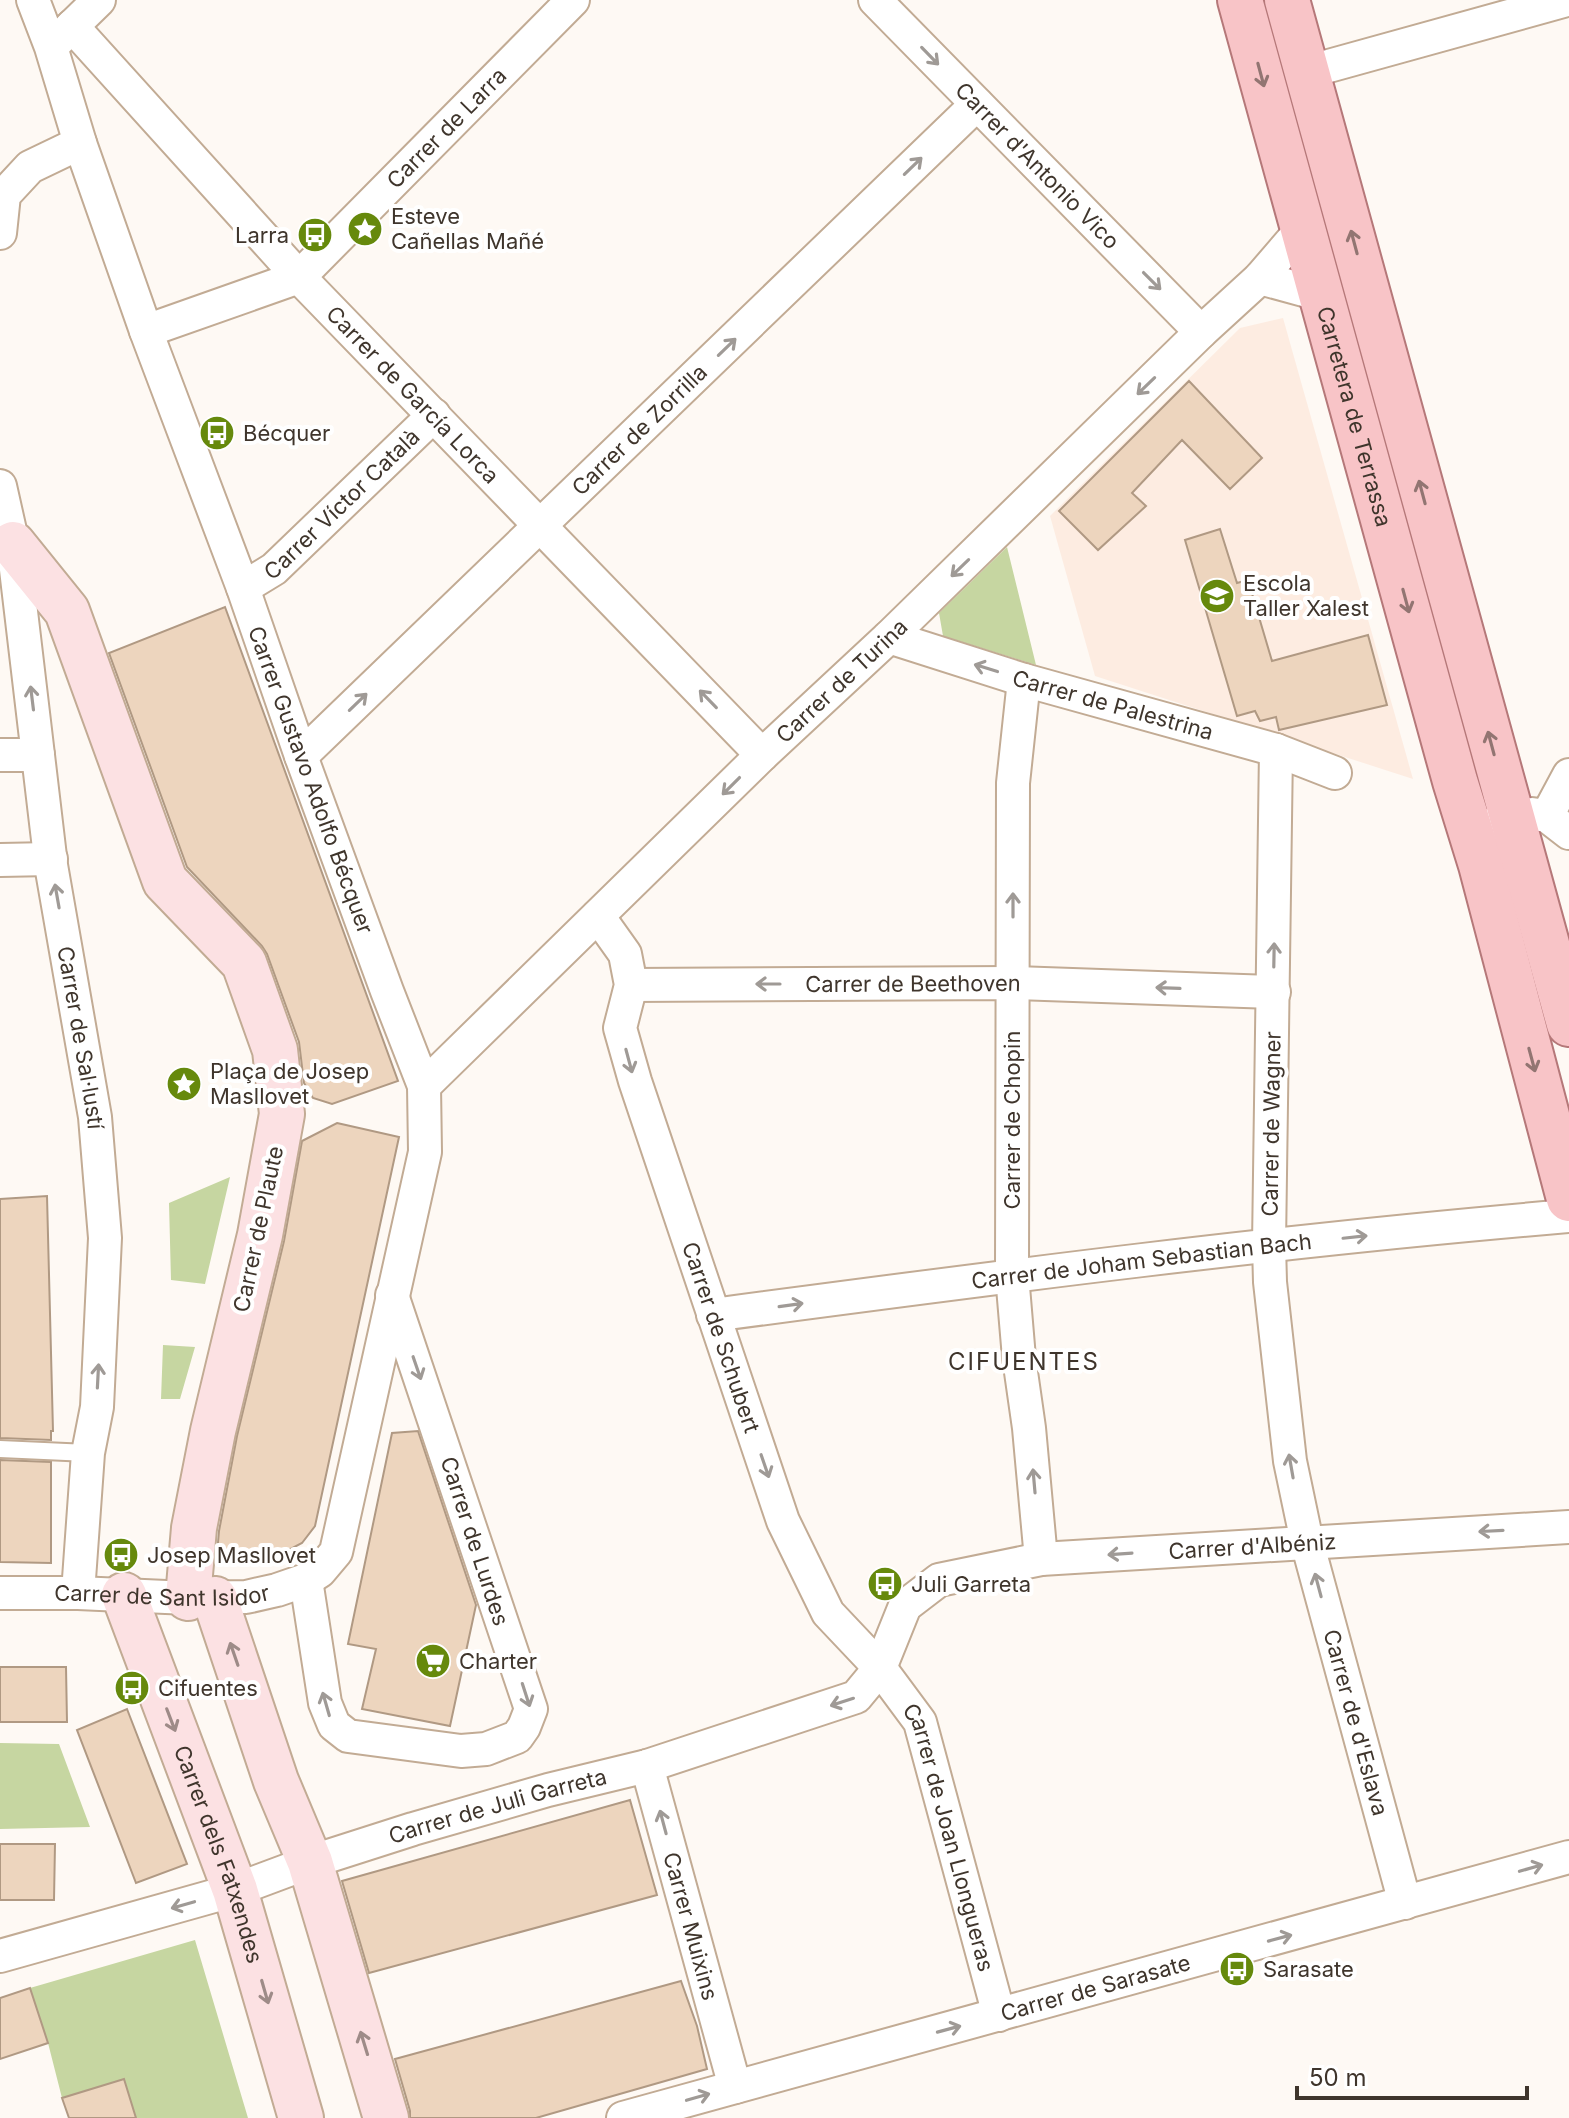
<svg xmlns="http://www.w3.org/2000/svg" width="1569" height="2118" font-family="Inter,sans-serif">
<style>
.education{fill:#fdece1}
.green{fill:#c6d6a1}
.building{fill:#edd5be;stroke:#b09983;stroke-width:2}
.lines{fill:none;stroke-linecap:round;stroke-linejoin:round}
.lane-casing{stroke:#c2ab94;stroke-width:20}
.street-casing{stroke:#c2ab94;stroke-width:36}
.secondary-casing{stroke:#c2ab94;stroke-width:48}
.primary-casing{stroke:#b57879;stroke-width:48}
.lane{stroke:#fff;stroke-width:16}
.street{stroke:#fff;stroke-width:32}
.secondary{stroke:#fce1e3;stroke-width:44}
.primary{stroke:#f8c4c7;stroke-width:44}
.oneway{stroke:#9f9a96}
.oneway2{stroke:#927572}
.oneway3{stroke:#9e8b88}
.labels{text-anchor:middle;stroke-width:8;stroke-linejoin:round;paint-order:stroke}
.street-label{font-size:22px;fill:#3f352c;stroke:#fff}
.poi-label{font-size:22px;fill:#3f352c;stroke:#fff;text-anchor:start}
.neighbourhood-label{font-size:24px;letter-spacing:2px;fill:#3f352c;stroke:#fff}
</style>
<rect width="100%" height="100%" fill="#fef9f4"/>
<path class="education" d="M 1283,318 L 1413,779 L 1095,676 L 1050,516 L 1240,328 Z"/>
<path class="green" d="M 1007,547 L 1036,665 L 943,636 L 939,613 Z
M 230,1177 L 205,1284 L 171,1280 L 169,1203 Z
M 163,1345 L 195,1347 L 180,1399 L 161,1399 Z
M 0,1743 L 59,1744 L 90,1827 L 0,1829 Z
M 195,1940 L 248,2118 L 136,2118 L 123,2079 L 62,2098 L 48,2043 L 30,1988 Z"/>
<path class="building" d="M 1189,381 L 1262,458 L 1230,489 L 1182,440 L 1132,493 L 1146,506 L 1098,550 L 1059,511 Z
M 1220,529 L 1237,583 L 1248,580 L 1272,661 L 1368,635 L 1387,705 L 1279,730 L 1276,717 L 1260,721 L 1255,711 L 1237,716 L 1185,540 Z
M 225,607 L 398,1081 L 332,1104 L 313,1098 L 304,1083 L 299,1042 L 267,954 L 262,946 L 187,867 L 109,653 Z
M 337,1123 L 399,1137 L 315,1526 L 302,1543 L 283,1553 L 217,1554 L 219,1531 L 237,1436 L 284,1241 L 302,1141 Z
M 47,1196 L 53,1431 L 51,1431 L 51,1440 L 0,1438 L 0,1199 Z
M 418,1431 L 476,1605 L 450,1726 L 362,1709 L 376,1649 L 348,1644 L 392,1433 Z
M 0,1460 L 51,1462 L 51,1563 L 0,1562 Z
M 0,1667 L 66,1667 L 67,1722 L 0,1722 Z
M 127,1709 L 187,1864 L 136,1883 L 77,1730 Z
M 630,1800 L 657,1895 L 369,1973 L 342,1881 Z
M 0,1844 L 55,1844 L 54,1900 L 0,1900 Z
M 681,1981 L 697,2026 L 707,2069 L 536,2118 L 410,2118 L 410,2111 L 395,2059 Z
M 30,1988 L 48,2043 L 0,2059 L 0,1998 Z
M 124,2079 L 136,2118 L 69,2118 L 62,2098 Z"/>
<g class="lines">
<defs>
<path id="lane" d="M 0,1449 L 88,1453"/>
<g id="street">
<path id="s1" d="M 875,0 L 1201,332"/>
<path id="s2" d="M 72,26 L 299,277 L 762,755"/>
<path d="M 56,42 L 99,0"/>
<path d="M 1307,72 L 1567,0"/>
<path d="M 0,233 L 4,195 L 30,167 L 80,143"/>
<path d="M 1260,278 L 1322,295"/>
<path id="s3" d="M 146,331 L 299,277 L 573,0"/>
<path id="s4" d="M 0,486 L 13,544 L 51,865 L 95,1117 L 105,1238 L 97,1407 L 88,1453 L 78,1593"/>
<path id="s5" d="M 243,588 L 274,569 L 434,415"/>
<path id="s6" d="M 889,637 L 1024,680 L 1276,750 L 1335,773"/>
<path d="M 1024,680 L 1013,783 L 1012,1275 L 1019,1358 L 1029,1428 L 1041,1559"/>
<path id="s7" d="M 1276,750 L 1269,1245 L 1270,1282 L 1290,1461 L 1307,1542 L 1405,1903"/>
<path d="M 0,755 L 38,755"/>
<path id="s8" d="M 301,756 L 977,104"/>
<path d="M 1547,816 L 1569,775"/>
<path d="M 1493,824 L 1532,814 L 1547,816 L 1569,833"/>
<path d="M 0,860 L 51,859"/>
<path id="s9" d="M 598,916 L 625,954 L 631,985 L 620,1028 L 635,1081 L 783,1521 L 828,1613 L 880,1668 L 920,1722 L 999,2015"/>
<path id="s10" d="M 631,985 L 1013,983 L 1274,992"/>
<path id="s11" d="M 424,1086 L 762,755 L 889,637 L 1201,332 L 1260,278 L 1303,228"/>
<path id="s12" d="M 713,1315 C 998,1277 1283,1240 1569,1216"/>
<path d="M 306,1580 L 325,1703 L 334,1725 L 348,1736 L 461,1751 L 486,1749 L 517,1737 L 524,1727 L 531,1709 L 392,1295"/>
<path id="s13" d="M 0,1593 L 78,1593 L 188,1598 L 246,1597 L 277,1590 L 306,1580 L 320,1571 L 336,1552 L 425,1152 L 424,1086 L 387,991 L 301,756 L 243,588 L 146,331 L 80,143 L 51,47 L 33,0"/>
<path id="s14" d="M 647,1766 L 735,2087"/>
<path id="s15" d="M 0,1956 L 235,1890 L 310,1862 L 413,1829 L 548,1790 L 647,1766 L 856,1697 L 880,1668 L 905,1606 L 939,1580 L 1041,1559 L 1569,1527"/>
<path id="s16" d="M 623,2118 L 1569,1857"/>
</g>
<g id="secondary">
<path d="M 13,544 L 67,611 L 165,881 L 244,963 L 275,1050 L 282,1114 L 260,1235 L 213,1431 L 194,1528 L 188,1598"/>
<path id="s17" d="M 124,1595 L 235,1890 L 301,2118"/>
<path d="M 215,1599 L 276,1781 L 310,1862 L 386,2118"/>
</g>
<g id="primary">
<path id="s18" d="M 1240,0 L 1455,781 L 1481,865 L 1569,1199"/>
<path d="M 1287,0 L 1569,1024"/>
</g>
</defs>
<use href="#lane" class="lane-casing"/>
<use href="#street" class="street-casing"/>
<use href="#secondary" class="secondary-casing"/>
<use href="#primary" class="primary-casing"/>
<use href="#lane" class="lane"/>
<use href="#street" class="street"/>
<use href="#secondary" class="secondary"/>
<use href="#primary" class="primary"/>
</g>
<defs><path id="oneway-shaft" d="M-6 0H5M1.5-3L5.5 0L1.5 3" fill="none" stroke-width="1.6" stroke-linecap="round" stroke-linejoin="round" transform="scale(2)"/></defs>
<g class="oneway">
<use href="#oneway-shaft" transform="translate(930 56) rotate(46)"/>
<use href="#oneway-shaft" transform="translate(913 166) rotate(-44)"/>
<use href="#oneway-shaft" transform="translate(1152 281) rotate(45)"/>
<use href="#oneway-shaft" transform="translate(727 347) rotate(-44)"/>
<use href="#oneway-shaft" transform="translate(1146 386) rotate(136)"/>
<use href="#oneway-shaft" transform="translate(960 568) rotate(136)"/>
<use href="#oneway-shaft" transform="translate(986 668) rotate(-163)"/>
<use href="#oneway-shaft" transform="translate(32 698) rotate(-97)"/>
<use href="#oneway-shaft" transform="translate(708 699) rotate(-134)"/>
<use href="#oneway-shaft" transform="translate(358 702) rotate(-44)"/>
<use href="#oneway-shaft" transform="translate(731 786) rotate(135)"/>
<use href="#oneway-shaft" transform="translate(57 896) rotate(-100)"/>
<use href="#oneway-shaft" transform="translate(1013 905) rotate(-90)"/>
<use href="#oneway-shaft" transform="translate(1274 955) rotate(-89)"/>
<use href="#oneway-shaft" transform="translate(768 984) rotate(180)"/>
<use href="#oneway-shaft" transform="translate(1168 988) rotate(-178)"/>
<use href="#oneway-shaft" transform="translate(629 1061) rotate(75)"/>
<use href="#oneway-shaft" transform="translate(1355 1237) rotate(-6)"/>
<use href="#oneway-shaft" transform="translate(791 1305) rotate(-8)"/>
<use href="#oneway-shaft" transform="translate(417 1368) rotate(71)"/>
<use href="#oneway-shaft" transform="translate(98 1376) rotate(-87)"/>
<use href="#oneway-shaft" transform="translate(765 1466) rotate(71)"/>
<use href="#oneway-shaft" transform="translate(1291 1466) rotate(-100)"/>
<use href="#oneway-shaft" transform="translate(1034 1481) rotate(-95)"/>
<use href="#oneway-shaft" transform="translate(1491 1531) rotate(177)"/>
<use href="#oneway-shaft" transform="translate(1120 1554) rotate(176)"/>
<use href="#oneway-shaft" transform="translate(1318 1585) rotate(-105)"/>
<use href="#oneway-shaft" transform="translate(526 1695) rotate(72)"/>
<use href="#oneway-shaft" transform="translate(842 1702) rotate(162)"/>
<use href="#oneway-shaft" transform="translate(326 1704) rotate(-106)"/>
<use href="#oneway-shaft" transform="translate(663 1822) rotate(-105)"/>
<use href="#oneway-shaft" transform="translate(1531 1868) rotate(-16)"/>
<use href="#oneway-shaft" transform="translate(183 1905) rotate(164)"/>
<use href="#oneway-shaft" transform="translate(1280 1938) rotate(-15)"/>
<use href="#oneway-shaft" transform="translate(949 2029) rotate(-15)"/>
<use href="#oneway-shaft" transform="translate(698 2097) rotate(-16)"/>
</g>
<g class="oneway2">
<use href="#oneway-shaft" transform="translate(1261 75) rotate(75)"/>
<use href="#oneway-shaft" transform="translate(1354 242) rotate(-105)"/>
<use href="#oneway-shaft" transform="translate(1422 492) rotate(-105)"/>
<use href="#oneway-shaft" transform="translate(1406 601) rotate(75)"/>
<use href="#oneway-shaft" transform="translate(1491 743) rotate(-105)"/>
<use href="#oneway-shaft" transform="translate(1532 1060) rotate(75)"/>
</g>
<g class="oneway3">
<use href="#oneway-shaft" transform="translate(234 1654) rotate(-109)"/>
<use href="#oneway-shaft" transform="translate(171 1720) rotate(69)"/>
<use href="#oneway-shaft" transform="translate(265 1992) rotate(74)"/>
<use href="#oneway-shaft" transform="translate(364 2043) rotate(-107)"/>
</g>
<defs>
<symbol id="sight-disc" viewBox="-11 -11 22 22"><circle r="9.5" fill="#66890c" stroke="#fff"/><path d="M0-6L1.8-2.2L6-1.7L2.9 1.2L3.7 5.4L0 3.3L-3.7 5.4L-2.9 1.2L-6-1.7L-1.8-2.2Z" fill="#fff"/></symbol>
<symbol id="bus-disc" viewBox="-11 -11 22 22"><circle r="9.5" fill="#66890c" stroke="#fff"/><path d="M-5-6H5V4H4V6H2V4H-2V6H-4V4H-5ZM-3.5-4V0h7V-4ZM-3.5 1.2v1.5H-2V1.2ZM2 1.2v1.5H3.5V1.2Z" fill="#fff"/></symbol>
<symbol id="school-disc" viewBox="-11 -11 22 22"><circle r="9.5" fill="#66890c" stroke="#fff"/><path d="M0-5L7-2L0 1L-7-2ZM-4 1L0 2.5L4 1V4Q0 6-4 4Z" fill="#fff"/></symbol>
<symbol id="supermarket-disc" viewBox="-11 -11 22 22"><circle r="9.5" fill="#66890c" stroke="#fff"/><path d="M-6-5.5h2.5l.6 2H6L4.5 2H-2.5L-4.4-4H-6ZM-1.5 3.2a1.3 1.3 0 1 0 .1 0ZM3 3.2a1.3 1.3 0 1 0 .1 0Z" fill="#fff"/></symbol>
</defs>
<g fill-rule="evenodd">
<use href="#sight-disc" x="345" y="209" width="40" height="40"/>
<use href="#bus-disc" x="295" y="215" width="40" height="40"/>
<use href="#bus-disc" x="197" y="413" width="40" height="40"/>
<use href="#school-disc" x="1197" y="576" width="40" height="40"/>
<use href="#sight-disc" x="164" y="1064" width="40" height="40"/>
<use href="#bus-disc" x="101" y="1535" width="40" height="40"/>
<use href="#bus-disc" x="865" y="1564" width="40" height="40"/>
<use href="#supermarket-disc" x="413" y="1641" width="40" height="40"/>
<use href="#bus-disc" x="112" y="1668" width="40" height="40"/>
<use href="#bus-disc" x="1217" y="1949" width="40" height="40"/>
</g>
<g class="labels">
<g class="street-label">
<text dy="8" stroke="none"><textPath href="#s3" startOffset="372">Carrer de Larra</textPath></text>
<text dy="8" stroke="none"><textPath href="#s1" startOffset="232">Carrer d'Antonio Vico</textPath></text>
<text dy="8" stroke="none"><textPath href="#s2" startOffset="502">Carrer de García Lorca</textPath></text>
<text dy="8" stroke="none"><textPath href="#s18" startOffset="432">Carretera de Terrassa</textPath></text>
<text dy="8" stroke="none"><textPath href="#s8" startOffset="470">Carrer de Zorrilla</textPath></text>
<text dy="8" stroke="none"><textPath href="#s5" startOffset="130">Carrer Víctor Català</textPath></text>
<text dy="8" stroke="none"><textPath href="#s11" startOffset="582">Carrer de Turina</textPath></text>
<text dy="8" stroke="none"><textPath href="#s6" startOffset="234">Carrer de Palestrina</textPath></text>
<text transform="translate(311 780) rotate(70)" y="8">Carrer Gustavo Adolfo Bécquer</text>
<text dy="8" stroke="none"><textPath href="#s10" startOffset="282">Carrer de Beethoven</textPath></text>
<text dy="8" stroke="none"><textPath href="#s4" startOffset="558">Carrer de Sal·lustí</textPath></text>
<text transform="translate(1012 1120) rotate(-90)" y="8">Carrer de Chopin</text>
<text transform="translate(1271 1124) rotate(-89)" y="8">Carrer de Wagner</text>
<text transform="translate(258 1229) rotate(-78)" y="8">Carrer de Plaute</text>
<text dy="8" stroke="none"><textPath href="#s12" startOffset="432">Carrer de Joham Sebastian Bach</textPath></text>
<text dy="8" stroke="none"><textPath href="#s9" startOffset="448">Carrer de Schubert</textPath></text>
<text transform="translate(475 1541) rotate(72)" y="8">Carrer de Lurdes</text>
<text dy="8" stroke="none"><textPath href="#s15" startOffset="1358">Carrer d'Albéniz</textPath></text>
<text dy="8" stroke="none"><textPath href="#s13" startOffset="162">Carrer de Sant Isidor</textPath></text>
<text dy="8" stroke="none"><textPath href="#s7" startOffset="982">Carrer de d'Eslava</textPath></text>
<text dy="8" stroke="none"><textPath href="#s15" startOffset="520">Carrer de Juli Garreta</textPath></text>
<text dy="8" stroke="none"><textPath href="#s9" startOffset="1006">Carrer de Joan Llongueras</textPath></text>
<text dy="8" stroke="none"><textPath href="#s17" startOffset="276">Carrer dels Fatxendes</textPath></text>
<text dy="8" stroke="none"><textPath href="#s14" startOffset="166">Carrer Muixins</textPath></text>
<text dy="8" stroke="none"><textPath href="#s16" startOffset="490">Carrer de Sarasate</textPath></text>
</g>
<g class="poi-label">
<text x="391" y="224">Esteve<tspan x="391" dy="25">Cañellas Mañé</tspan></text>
<text x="289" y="243" text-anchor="end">Larra</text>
<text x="243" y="441">Bécquer</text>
<text x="1243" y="591">Escola<tspan x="1243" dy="25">Taller Xalest</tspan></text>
<text x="210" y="1079">Plaça de Josep<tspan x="210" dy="25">Masllovet</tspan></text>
<text x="147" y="1563">Josep Masllovet</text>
<text x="911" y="1592">Juli Garreta</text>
<text x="459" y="1669">Charter</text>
<text x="158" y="1696">Cifuentes</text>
<text x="1263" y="1977">Sarasate</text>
</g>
<g class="neighbourhood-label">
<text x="1024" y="1370">CIFUENTES</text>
</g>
</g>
<path d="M1297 2086v12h230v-12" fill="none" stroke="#3f352c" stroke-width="4"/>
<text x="1309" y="2086" font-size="24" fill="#3f352c" stroke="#ffffff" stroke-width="6" paint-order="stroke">50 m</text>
</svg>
